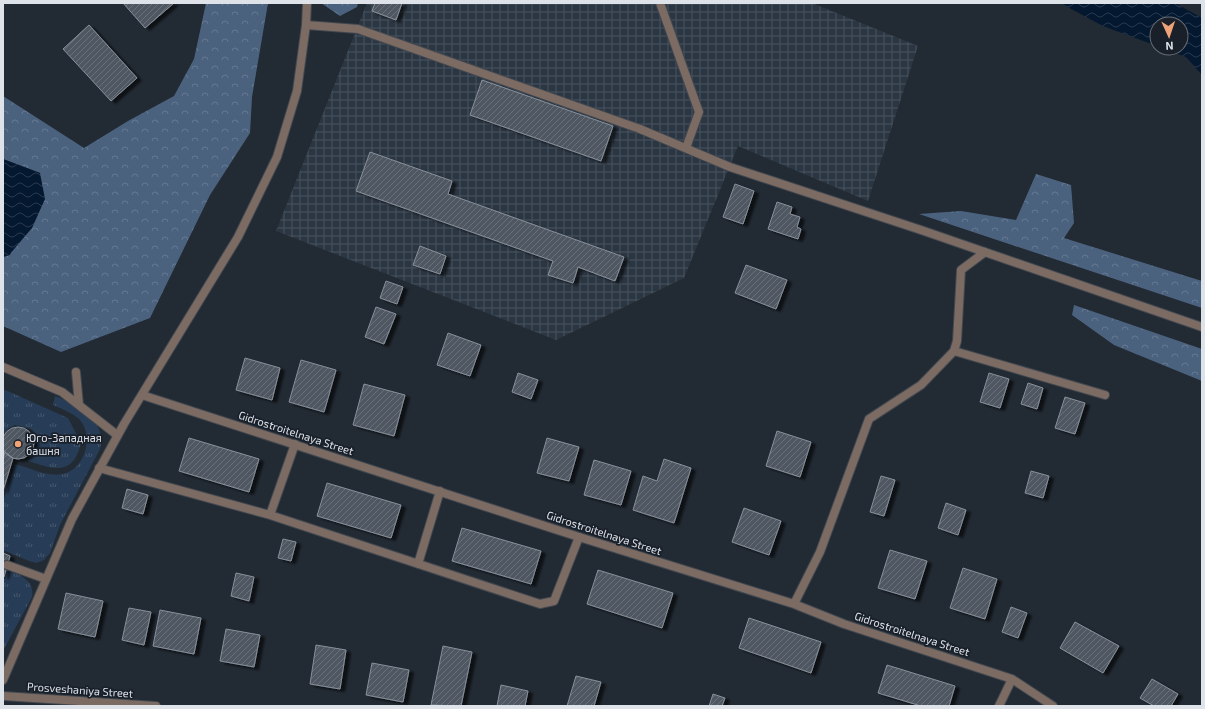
<svg xmlns="http://www.w3.org/2000/svg" width="1205" height="709" font-family="'Exo 2',sans-serif">
<style>
.industrial{fill:url(#industrial-grid)}
.grass{fill:url(#grass-tufts)}
.forest{fill:url(#forest-crowns)}
.water{fill:url(#water-waves)}
.building{fill:url(#building-hatch);stroke:#87909b;filter:url(#shadow)}
.lines{fill:none;stroke-linecap:round;stroke-linejoin:round}
.service-casing{stroke:#404750;stroke-width:10}
.pedestrian-casing{stroke:#404750;stroke-width:10}
.minor-casing{stroke:#404750;stroke-width:10}
.tertiary-casing{stroke:#404750;stroke-width:10}
.service{stroke:#7b6b62;stroke-width:8}
.pedestrian{stroke:#7b6b62;stroke-width:8}
.minor{stroke:#7b6b62;stroke-width:8}
.tertiary{stroke:#7b6b62;stroke-width:8}
.poi-dot{fill:#efa377;stroke:#192029;stroke-width:1.5}
.labels{text-anchor:middle;stroke-width:3.5;stroke-linejoin:round;paint-order:stroke}
.street-label{font-size:11px;fill:#dee2e9;stroke:#192029}
.poi-label{font-size:11px;fill:#dee2e9;stroke:#192029;text-anchor:start}
</style>
<defs>
<pattern id="industrial-grid" width="8" height="8" patternUnits="userSpaceOnUse"><rect width="8" height="8" fill="#2b3643"/><path d="M0 4h8M4 0v8" fill="none" stroke="#49535e"/></pattern>
<pattern id="grass-tufts" width="24" height="20" patternUnits="userSpaceOnUse"><rect width="24" height="20" fill="#273c56"/><path d="M3 7l-1-3M5 7V3M7 7l1-3M15 17l-1-3M17 17v-4M19 17l1-3" fill="none" stroke="#46586e"/></pattern>
<pattern id="forest-crowns" width="20" height="18" patternUnits="userSpaceOnUse"><rect width="20" height="18" fill="#4b627f"/><path d="M2 6a3 3 0 1 1 6 0M12 15a3 3 0 1 1 6 0" fill="none" stroke="#647891"/></pattern>
<pattern id="water-waves" width="16" height="10" patternUnits="userSpaceOnUse"><rect width="16" height="10" fill="#041830"/><path d="M0 5q4-4 8 0t8 0" fill="none" stroke="#28394e"/></pattern>
<pattern id="building-hatch" width="6" height="6" patternUnits="userSpaceOnUse"><rect width="6" height="6" fill="#505862"/><path d="M-1 1l2-2M0 6l6-6M5 7l2-2" fill="none" stroke="#697078"/></pattern>
<filter id="shadow"><feDropShadow dx="4.5" dy="2.5" stdDeviation="1" flood-color="#0009"/></filter>
</defs>
<rect width="100%" height="100%" fill="#222a33"/>
<path class="industrial" d="M 367,3 L 812,3 L 918,46 L 868,201 L 738,146 L 684,278 L 556,340 L 276,231 Z"/>
<path class="grass" d="M 3,389 L 68,418 L 81,443 C 73,477 53,469 28,461 L 28,460 C 37,452 43,438 31,429 C 26,427 20,426 15,425 L 9,428 L 3,434 Z
M 55,396 C 77,405 108,421 100,449 L 60,525 L 50,553 L 44,560 L 37,563 L 29,561 L 3,550 L 3,502 L 15,464 C 30,468 47,477 63,474 C 85,469 94,437 80,420 C 73,413 62,409 53,405 Z
M 8,570 C 21,575 35,581 32,597 L 3,651 L 3,579 L 5,579 Z"/>
<path class="forest" d="M 206,3 L 268,3 L 252,97 L 250,133 L 210,195 L 150,318 L 61,352 L 3,326 L 3,257 L 10,255 L 40,173 L 3,159 L 3,96 L 84,148 L 128,121 L 174,96 L 194,59 Z
M 321,3 L 358,3 L 357,7 L 340,16 Z
M 1036,174 L 1071,185 L 1074,223 L 1064,238 L 1202,281 L 1202,308 L 919,214 L 961,211 L 1016,220 Z
M 1074,305 L 1202,349 L 1202,381 L 1114,345 L 1072,315 Z"/>
<path class="water" d="M 1060,3 L 1175,3 L 1202,18 L 1202,75 L 1186,57 L 1162,48 L 1181,48 L 1181,24 L 1157,24 L 1157,46 L 1103,26 Z
M 3,159 L 40,173 L 45,199 L 32,228 L 9,255 L 3,257 Z"/>
<path class="building" d="M 123,3 L 174,3 L 145,28 Z
M 375,3 L 402,3 L 396,20 L 372,11 Z
M 89,25 L 137,78 L 111,101 L 63,49 Z
M 482,80 L 613,126 L 601,161 L 470,115 Z
M 370,152 L 452,181 L 448,194 L 624,257 L 615,281 L 578,267 L 573,283 L 548,275 L 553,261 L 356,191 Z
M 735,184 L 754,191 L 743,224 L 723,217 Z
M 777,202 L 792,207 L 790,214 L 800,217 L 797,227 L 801,229 L 798,239 L 768,229 Z
M 420,246 L 446,256 L 440,274 L 413,265 Z
M 746,265 L 787,280 L 776,309 L 735,293 Z
M 386,281 L 403,287 L 397,304 L 380,298 Z
M 376,307 L 396,314 L 384,344 L 365,337 Z
M 448,333 L 481,345 L 470,376 L 437,365 Z
M 245,358 L 280,368 L 272,400 L 236,390 Z
M 301,360 L 336,370 L 324,412 L 289,402 Z
M 518,373 L 538,380 L 531,399 L 512,392 Z
M 989,373 L 1009,379 L 1000,408 L 980,402 Z
M 1028,383 L 1043,388 L 1037,409 L 1021,404 Z
M 364,384 L 405,395 L 394,436 L 353,425 Z
M 1065,397 L 1085,403 L 1075,434 L 1055,428 Z
M2 443a16 16 0 1 1 32 0a16 16 0 1 1-32 0Z
M 777,431 L 811,442 L 800,477 L 766,466 Z
M 189,438 L 259,459 L 249,492 L 179,471 Z
M 547,438 L 579,447 L 569,481 L 537,473 Z
M 5,452 L 13,458 L 3,491 L 3,459 Z
M 664,459 L 691,468 L 674,523 L 633,510 L 643,476 L 657,481 Z
M 594,460 L 631,471 L 621,505 L 584,495 Z
M 1031,471 L 1049,476 L 1043,498 L 1025,493 Z
M 881,476 L 895,480 L 884,516 L 870,512 Z
M 327,483 L 401,505 L 391,538 L 317,516 Z
M 127,489 L 148,495 L 143,514 L 122,508 Z
M 946,503 L 966,510 L 958,535 L 938,528 Z
M 744,508 L 781,521 L 769,555 L 732,542 Z
M 462,528 L 541,551 L 531,584 L 452,561 Z
M 283,539 L 296,542 L 291,561 L 278,558 Z
M 890,550 L 927,561 L 915,599 L 878,588 Z
M 3,553 L 10,556 L 4,577 L 3,576 Z
M 963,568 L 997,579 L 985,619 L 950,608 Z
M 598,570 L 673,593 L 662,628 L 587,604 Z
M 236,573 L 254,577 L 249,601 L 231,596 Z
M 66,593 L 103,601 L 95,637 L 58,629 Z
M 1011,607 L 1027,613 L 1018,638 L 1002,632 Z
M 129,608 L 151,612 L 144,645 L 122,640 Z
M 160,610 L 201,618 L 194,654 L 153,646 Z
M 749,618 L 821,642 L 811,673 L 739,648 Z
M 1075,622 L 1119,646 L 1103,673 L 1060,648 Z
M 226,629 L 260,635 L 254,667 L 220,661 Z
M 316,645 L 346,650 L 340,689 L 310,684 Z
M 443,646 L 472,652 L 461,706 L 431,705 Z
M 372,663 L 409,670 L 403,702 L 366,695 Z
M 887,665 L 955,686 L 949,706 L 921,706 L 878,693 Z
M 576,676 L 601,682 L 594,706 L 567,706 Z
M 1152,679 L 1178,694 L 1171,706 L 1154,706 L 1140,698 Z
M 501,685 L 528,691 L 525,706 L 497,706 Z
M 713,694 L 725,698 L 722,706 L 709,706 Z"/>
<g class="lines">
<defs>
<path id="service" d="M 660,3 L 699,112 L 686,148
M 306,25 L 358,29 L 640,129
M 954,351 L 1105,395
M 3,367 L 62,392 L 117,435
M 76,372 L 79,405
M 99,468 L 270,515 L 295,444
M 270,515 L 540,604 L 554,601 L 579,537
M 418,564 L 440,491"/>
<path id="pedestrian" d="M 7,565 L 46,579"/>
<path id="minor" d="M 640,129 L 730,167 L 921,230 L 1202,327
M 142,395 L 579,537 L 794,604 L 844,624 L 1012,679 L 1053,706
M 794,604 L 820,552 L 869,419 L 921,385 L 954,351 L 957,341 L 961,270 L 985,252
M 3,680 L 72,519 L 124,424 L 238,237 L 277,157 L 297,91 L 306,25 L 307,3
M 999,706 L 1012,679"/>
<path id="tertiary" d="M 3,696 L 156,706"/>
</defs>
<use href="#service" class="service-casing"/>
<use href="#pedestrian" class="pedestrian-casing"/>
<use href="#minor" class="minor-casing"/>
<use href="#tertiary" class="tertiary-casing"/>
<use href="#service" class="service"/>
<use href="#pedestrian" class="pedestrian"/>
<use href="#minor" class="minor"/>
<use href="#tertiary" class="tertiary"/>
</g>
<circle class="poi-dot" cx="18" cy="444" r="4"/>
<g class="labels">
<g class="street-label">
<text transform="translate(296 433) rotate(18)" y="4">Gidrostroitelnaya Street</text>
<text transform="translate(604 533) rotate(18)" y="4">Gidrostroitelnaya Street</text>
<text transform="translate(912 634) rotate(18)" y="4">Gidrostroitelnaya Street</text>
<text transform="translate(80 690) rotate(4)" y="4">Prosveshaniya Street</text>
</g>
<g class="poi-label">
<text x="26" y="442">Юго-Западная<tspan x="26" dy="13">башня</tspan></text>
</g>
</g>
<rect width="1205" height="709" fill="none" stroke="#dee2e9" stroke-width="8"/>
<g transform="translate(1169 36) rotate(177)"><circle r="19" fill="#192029" stroke="#686e76"/>
<path d="M0-3L7 15L0 10L-7 15Z" fill="#efa377"/>
<text y="-6" font-size="11" font-weight="bold" text-anchor="middle" fill="#dee2e9">N</text>
</g>
</svg>
